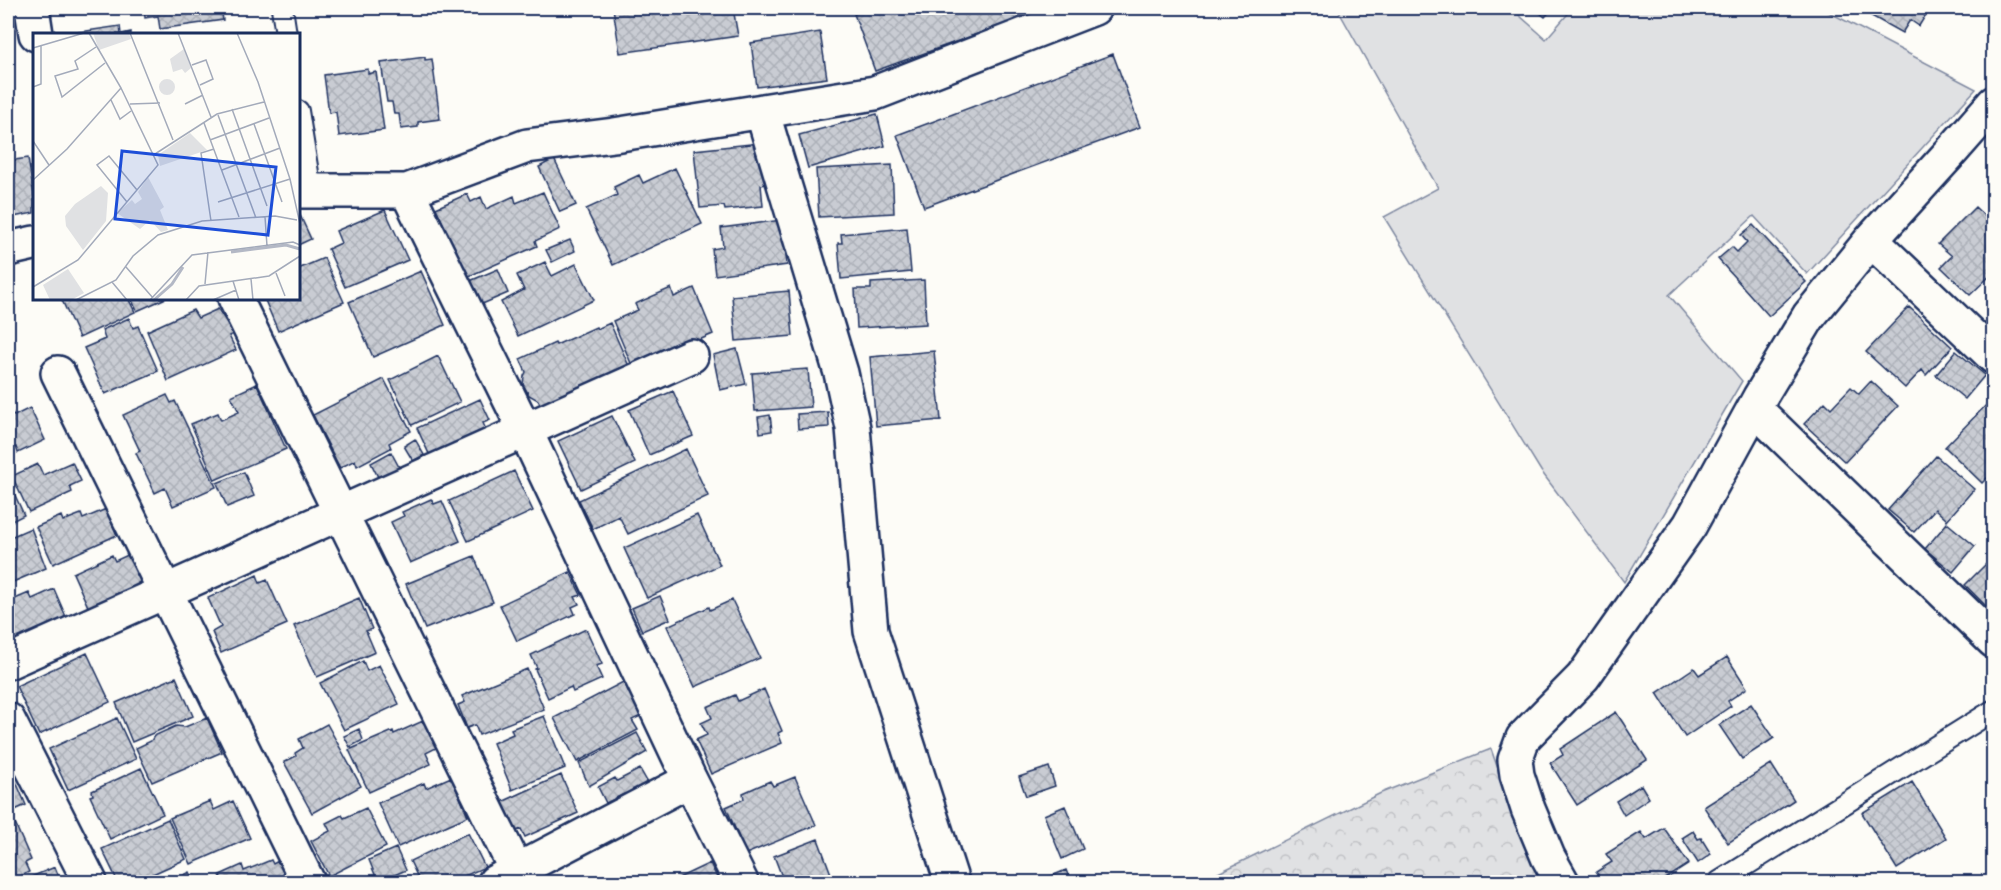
<svg xmlns="http://www.w3.org/2000/svg" width="2001" height="890" font-family="'Balsamiq Sans',sans-serif">
<style>
.grass{fill:#e0e1e3;stroke:#7e88a0;stroke-width:1.5}
.park{fill:url(#park-crowns);stroke:#7e88a0;stroke-width:1.5}
.building{fill:url(#building-cross-hatch);stroke:#1b2f5e;stroke-width:1.5}
.lines{fill:none;stroke-linecap:round;stroke-linejoin:round}
.lane-casing{stroke:#1b2f5e;stroke-width:24}
.street-casing{stroke:#1b2f5e;stroke-width:38}
.lane{stroke:#fdfcf7;stroke-width:20}
.street{stroke:#fdfcf7;stroke-width:33}
.inset-river{fill:none;stroke:#b3b8c5;stroke-width:3}
.inset-road{fill:none;stroke:#a3aaba;stroke-width:1.5}
.view{fill:#1d4ed8;fill-opacity:0.15;stroke:#1d4ed8;stroke-width:3}
.inset-edge{fill:none;stroke:#1b2f5e;stroke-width:3}
</style>
<defs>
<pattern id="park-crowns" width="20" height="18" patternUnits="userSpaceOnUse" patternTransform="scale(1.5)"><rect width="20" height="18" fill="#e0e1e3"/><path d="M2 6a3 3 0 1 1 6 0M12 15a3 3 0 1 1 6 0" fill="none" stroke="#c0c1c5"/></pattern>
<pattern id="building-cross-hatch" width="8" height="8" patternUnits="userSpaceOnUse" patternTransform="scale(1.5)"><rect width="8" height="8" fill="#c9ccd3"/><path d="M0 0l8 8M0 8l8-8" fill="none" stroke="#acb0b8"/></pattern>
</defs>
<rect width="100%" height="100%" fill="#fdfcf7"/>
<filter id="ink" filterUnits="userSpaceOnUse"><feTurbulence type="fractalNoise" baseFrequency=".0167" numOctaves="2"/><feDisplacementMap in="SourceGraphic" scale="12" xChannelSelector="R" yChannelSelector="G"/><feConvolveMatrix kernelMatrix="1 2 1 2 8 2 1 2 1" color-interpolation-filters="sRGB"/></filter>
<g filter="url(#ink)">
<path class="grass" d="M 1337,8 L 1511,8 L 1546,39 L 1573,8 L 1821,8 L 1976,89 L 1807,274 L 1754,216 L 1669,295 L 1742,381 L 1624,582 L 1541,471 L 1384,217 L 1438,188 Z"/>
<path class="park" d="M 1491,749 L 1514,815 L 1538,868 L 1536,882 L 1200,882 L 1381,793 Z"/>
<path class="building" d="M 144,8 L 224,8 L 221,8 L 223,20 L 160,29 L 158,16 L 145,18 Z
M 382,8 L 418,8 L 382,12 Z
M 613,8 L 733,8 L 738,36 L 620,53 Z
M 872,8 L 879,8 L 880,11 L 889,8 L 1040,8 L 1041,11 L 875,71 L 854,14 Z
M 1534,8 L 1553,8 L 1545,17 Z
M 1857,8 L 1930,8 L 1919,26 L 1910,20 L 1902,33 Z
M 120,26 L 121,34 L 131,32 L 131,34 L 66,34 Z
M 820,32 L 827,78 L 757,87 L 751,43 Z
M 8,48 L 15,100 L 8,101 Z
M 1113,54 L 1140,127 L 924,207 L 897,135 Z
M 425,57 L 425,60 L 432,59 L 440,119 L 418,122 L 418,127 L 401,129 L 399,114 L 394,114 L 392,102 L 387,102 L 381,63 Z
M 368,69 L 368,74 L 376,72 L 384,130 L 339,136 L 336,112 L 329,113 L 324,75 Z
M 877,114 L 885,146 L 808,168 L 799,135 Z
M 760,143 L 767,184 L 761,185 L 763,206 L 725,210 L 724,206 L 700,208 L 694,150 Z
M 28,158 L 34,197 L 34,213 L 8,218 L 8,161 Z
M 554,159 L 576,205 L 560,212 L 539,167 Z
M 892,165 L 894,213 L 819,217 L 816,169 Z
M 675,168 L 702,224 L 613,265 L 586,209 L 617,195 L 614,187 L 639,175 L 643,183 Z
M 543,192 L 560,229 L 535,241 L 537,246 L 467,277 L 436,208 L 467,194 L 471,202 L 481,197 L 486,209 L 514,196 L 516,203 Z
M 1975,207 L 1994,225 L 1994,272 L 1970,295 L 1941,267 L 1952,256 L 1938,244 Z
M 385,210 L 408,260 L 345,287 L 328,249 L 341,243 L 336,231 Z
M 298,211 L 311,239 L 298,245 Z
M 782,220 L 787,265 L 715,275 L 712,249 L 723,247 L 721,228 Z
M 1753,225 L 1806,282 L 1769,316 L 1718,259 L 1732,247 L 1737,252 L 1747,242 L 1741,235 Z
M 907,228 L 911,272 L 841,279 L 838,243 L 842,243 L 841,234 Z
M 570,240 L 575,251 L 552,262 L 546,250 Z
M 324,258 L 344,302 L 278,331 L 264,298 L 298,298 L 298,269 Z
M 545,262 L 552,276 L 576,264 L 594,300 L 518,336 L 501,302 L 524,290 L 517,275 Z
M 498,269 L 508,293 L 480,305 L 470,281 Z
M 421,271 L 445,325 L 373,357 L 349,302 Z
M 924,280 L 926,324 L 857,328 L 855,289 L 871,289 L 871,283 Z
M 671,288 L 674,297 L 694,288 L 713,334 L 633,368 L 613,321 L 638,310 L 635,304 Z
M 789,291 L 793,336 L 736,341 L 732,296 Z
M 61,298 L 128,298 L 135,312 L 79,338 Z
M 131,298 L 166,298 L 137,311 Z
M 1909,307 L 1952,347 L 1926,375 L 1922,370 L 1905,388 L 1866,352 Z
M 218,309 L 234,334 L 229,336 L 236,350 L 168,381 L 147,331 L 193,310 L 198,318 Z
M 129,318 L 133,328 L 138,326 L 158,371 L 105,394 L 84,348 L 105,339 L 102,330 Z
M 610,323 L 629,366 L 541,406 L 538,400 L 529,395 L 523,384 L 524,376 L 526,372 L 520,359 L 555,343 L 556,345 L 596,327 L 597,329 Z
M 737,349 L 746,384 L 720,390 L 713,355 Z
M 934,351 L 941,420 L 876,426 L 870,357 Z
M 1956,351 L 1985,375 L 1965,399 L 1936,375 Z
M 438,356 L 460,402 L 412,425 L 390,380 Z
M 808,369 L 811,407 L 755,411 L 752,373 Z
M 384,379 L 411,431 L 389,443 L 391,448 L 357,466 L 355,460 L 340,468 L 313,415 Z
M 1871,381 L 1898,406 L 1845,462 L 1804,424 L 1825,402 L 1831,408 L 1851,387 L 1859,394 Z
M 257,384 L 286,449 L 215,480 L 191,424 L 218,413 L 221,420 L 239,412 L 231,396 Z
M 673,391 L 693,436 L 649,455 L 629,410 Z
M 167,395 L 171,403 L 175,401 L 216,487 L 173,506 L 165,488 L 155,493 L 136,453 L 140,451 L 123,415 Z
M 1994,397 L 1994,471 L 1982,483 L 1945,447 Z
M 480,399 L 490,420 L 483,423 L 486,430 L 430,456 L 417,428 Z
M 30,408 L 45,440 L 18,453 L 16,447 L 8,451 L 8,410 L 10,409 L 14,416 Z
M 828,412 L 829,427 L 798,429 L 797,414 Z
M 770,415 L 772,431 L 760,433 L 758,417 Z
M 612,416 L 635,463 L 581,489 L 558,441 Z
M 415,439 L 424,455 L 413,461 L 404,446 Z
M 686,449 L 708,496 L 628,534 L 619,516 L 593,529 L 579,500 Z
M 391,452 L 400,469 L 379,479 L 371,463 Z
M 1936,456 L 1974,489 L 1947,520 L 1935,509 L 1914,532 L 1888,510 Z
M 72,462 L 81,481 L 70,486 L 72,492 L 29,512 L 12,476 L 38,464 L 43,475 Z
M 514,471 L 533,511 L 468,541 L 449,501 Z
M 244,472 L 254,496 L 227,507 L 217,483 Z
M 8,480 L 24,515 L 8,523 Z
M 431,499 L 434,504 L 442,501 L 460,541 L 410,563 L 391,522 L 404,516 L 402,512 Z
M 106,509 L 117,535 L 53,564 L 36,527 L 61,516 L 63,521 L 81,514 L 83,519 Z
M 697,515 L 720,565 L 647,598 L 624,548 Z
M 1947,523 L 1975,546 L 1953,572 L 1925,549 Z
M 31,528 L 46,568 L 8,584 L 8,538 Z
M 132,553 L 144,580 L 138,583 L 139,586 L 89,609 L 73,573 L 112,555 L 115,561 Z
M 474,556 L 493,602 L 425,629 L 406,584 Z
M 1994,556 L 1994,608 L 1991,611 L 1965,585 Z
M 570,572 L 581,595 L 575,597 L 579,604 L 572,607 L 575,614 L 517,641 L 500,605 Z
M 257,575 L 260,583 L 267,580 L 287,624 L 221,653 L 212,632 L 221,627 L 208,598 Z
M 54,589 L 67,619 L 9,643 L 8,611 L 11,609 L 8,602 L 29,593 L 32,599 Z
M 660,596 L 670,619 L 642,631 L 632,608 Z
M 359,598 L 372,629 L 366,631 L 375,652 L 317,677 L 294,626 Z
M 732,600 L 760,658 L 695,687 L 667,626 L 709,607 L 710,610 Z
M 586,629 L 602,664 L 596,666 L 602,679 L 573,692 L 571,687 L 548,698 L 535,669 L 537,668 L 531,655 Z
M 87,653 L 110,702 L 39,735 L 16,686 Z
M 1727,657 L 1747,688 L 1728,701 L 1731,706 L 1685,737 L 1657,693 L 1694,668 L 1699,675 Z
M 363,661 L 367,671 L 379,665 L 399,704 L 344,730 L 320,683 Z
M 527,669 L 544,709 L 479,735 L 475,725 L 467,728 L 458,705 L 465,702 L 462,696 Z
M 176,677 L 193,716 L 132,742 L 116,703 Z
M 625,681 L 643,715 L 632,720 L 638,730 L 577,762 L 554,718 Z
M 764,689 L 782,731 L 778,733 L 782,743 L 711,774 L 696,740 L 707,735 L 701,723 L 712,718 L 707,707 L 735,695 L 738,701 Z
M 1751,704 L 1774,738 L 1742,759 L 1719,725 Z
M 1616,712 L 1647,760 L 1577,805 L 1550,763 L 1563,755 L 1560,749 Z
M 544,716 L 565,768 L 512,790 L 493,743 L 513,734 L 511,729 Z
M 117,718 L 136,759 L 68,790 L 49,749 Z
M 207,718 L 222,752 L 152,782 L 136,748 L 151,741 L 154,736 L 176,726 L 185,727 Z
M 423,721 L 436,748 L 426,753 L 431,764 L 369,792 L 349,750 L 393,731 L 394,734 Z
M 327,724 L 361,786 L 312,813 L 284,762 L 296,756 L 295,753 L 303,748 L 299,739 Z
M 359,729 L 363,740 L 350,747 L 344,736 Z
M 637,733 L 647,752 L 589,786 L 579,763 Z
M 8,763 L 26,805 L 8,813 Z
M 1771,764 L 1794,800 L 1728,843 L 1704,807 Z
M 1049,767 L 1055,786 L 1026,796 L 1019,777 Z
M 141,768 L 163,814 L 110,839 L 90,796 L 93,795 L 92,791 Z
M 640,769 L 649,785 L 625,797 L 624,794 L 606,803 L 598,787 L 615,778 L 617,781 Z
M 561,775 L 578,813 L 525,837 L 521,829 L 515,832 L 502,802 Z
M 451,777 L 468,816 L 398,847 L 378,803 L 424,783 L 426,788 Z
M 795,777 L 816,825 L 746,854 L 726,807 L 744,799 L 743,793 L 770,781 L 773,786 Z
M 1912,782 L 1946,838 L 1897,869 L 1862,813 Z
M 1641,785 L 1649,798 L 1624,815 L 1616,801 Z
M 210,801 L 214,810 L 233,801 L 250,838 L 191,864 L 170,818 Z
M 1065,806 L 1083,849 L 1062,859 L 1044,815 Z
M 366,808 L 386,847 L 329,876 L 311,841 L 330,831 L 326,823 L 342,815 L 344,818 Z
M 13,819 L 31,860 L 25,863 L 29,872 L 8,882 L 8,821 Z
M 168,819 L 186,859 L 135,882 L 118,882 L 102,849 Z
M 1664,828 L 1689,864 L 1661,882 L 1603,882 L 1596,872 L 1612,862 L 1606,854 L 1641,832 L 1646,839 Z
M 1693,831 L 1698,839 L 1701,838 L 1711,854 L 1698,863 L 1682,838 Z
M 468,833 L 485,867 L 451,882 L 420,882 L 410,861 Z
M 818,839 L 834,882 L 784,882 L 774,856 Z
M 396,848 L 406,870 L 378,882 L 369,860 Z
M 271,860 L 273,864 L 278,861 L 288,882 L 215,882 L 222,880 L 220,875 L 242,865 L 244,871 Z
M 710,863 L 719,882 L 670,882 Z
M 55,867 L 61,882 L 19,882 Z
M 1066,870 L 1071,882 L 1037,882 Z
M 190,872 L 195,882 L 170,882 Z"/>
<g class="lines">
<defs>
<path id="lane" d="M 282,8 L 286,34
M 298,111 L 311,191
M 1719,882 L 1994,710"/>
<path id="street" d="M 32,8 L 36,34
M 762,111 L 841,373 L 853,428 L 871,631 L 952,882
M 298,191 L 407,191 L 527,146 L 614,135 L 875,93 L 1094,8
M 407,191 L 525,430 L 690,780 L 741,882
M 1871,240 L 1994,357
M 8,249 L 34,243
M 235,298 L 522,882
M 58,373 L 308,882
M 1754,408 L 1994,641
M 8,662 L 691,356
M 8,720 L 90,882
M 495,882 L 690,780
M 1562,882 L 1548,857 L 1528,809 L 1517,775 L 1515,760 L 1523,738 L 1583,677 L 1690,525 L 1760,397 L 1809,316 L 1871,240 L 1951,152 L 1994,103"/>
</defs>
<use href="#lane" class="lane-casing"/>
<use href="#street" class="street-casing"/>
<use href="#lane" class="lane"/>
<use href="#street" class="street"/>
</g>
</g>
<g transform="translate(33 33)">
<rect width="267" height="267" fill="#fdfcf7"/>
<path d="M 115,144 L 131,174 L 127,177 L 135,197 L 128,199 L 117,187 L 107,196 L 84,180 L 99,167 L 102,171 L 109,166 L 105,159 Z" fill="#e0e1e3"/>
<path d="M 60,0 L 96,0 L 98,6 L 66,17 ZM 151,16 L 158,35 L 152,40 L 149,36 L 140,39 L 137,26 ZM126 54a8 8 0 1 1 16 0a8 8 0 1 1-16 0ZM 68,153 L 75,160 L 73,188 L 50,217 L 33,193 L 32,183 L 42,171 ZM 35,236 L 51,260 L 40,266 L 17,267 L 10,252 Z" fill="#e0e1e3"/>
<path d="M 157,100 L 174,117 L 127,133 L 125,122 Z" fill="#e0e1e3"/>
<path class="inset-river" d="M 198,219 L 253,212 L 267,216M 121,267 L 139,251 L 150,234"/>
<path class="inset-road" d="M 97,0 L 140,107M 145,0 L 178,84M 204,0 L 225,49 L 257,146 L 267,191M 63,14 L 42,28 L 45,36 L 22,43 L 29,64 L 72,30M 0,15 L 51,0M 159,32 L 173,27 L 180,46 L 167,52M 0,54 L 8,51 L 8,13M 78,67 L 87,86 L 98,78M 97,71 L 127,70M 152,71 L 170,62M 199,76 L 234,173M 185,82 L 223,185M 171,90 L 206,184M 221,91 L 249,169M 177,107 L 236,85M 0,108 L 16,132M 122,121 L 184,81 L 231,69M 189,137 L 247,115M 0,147 L 34,116 L 88,55 L 56,0M 94,169 L 64,132 L 76,123 L 104,157M 185,169 L 257,146M 232,184 L 234,213M 178,188 L 168,120 L 181,116M 93,234 L 120,265M 243,240 L 252,263M 218,246 L 220,267M 200,248 L 206,267M 79,249 L 94,267M 172,251 L 175,219M 0,254 L 45,227 L 125,132 L 88,55M 43,267 L 83,247 L 100,223 L 125,202 L 169,188 L 242,183 L 264,187M 117,267 L 159,222 L 260,209 L 267,212M 153,267 L 166,253 L 236,243 L 267,223M 180,267 L 203,257"/>
<path class="view" d="M 89,118 L 243,134 L 235,202 L 82,186 Z"/>
<rect width="267" height="267" class="inset-edge"/>
</g>
<rect width="2001" height="890" fill="none" stroke="#fdfcf7" stroke-width="30"/>
<rect x="15" y="15" width="1971" height="860" fill="none" stroke="#1b2f5e" stroke-width="2" filter="url(#ink)"/>
</svg>
